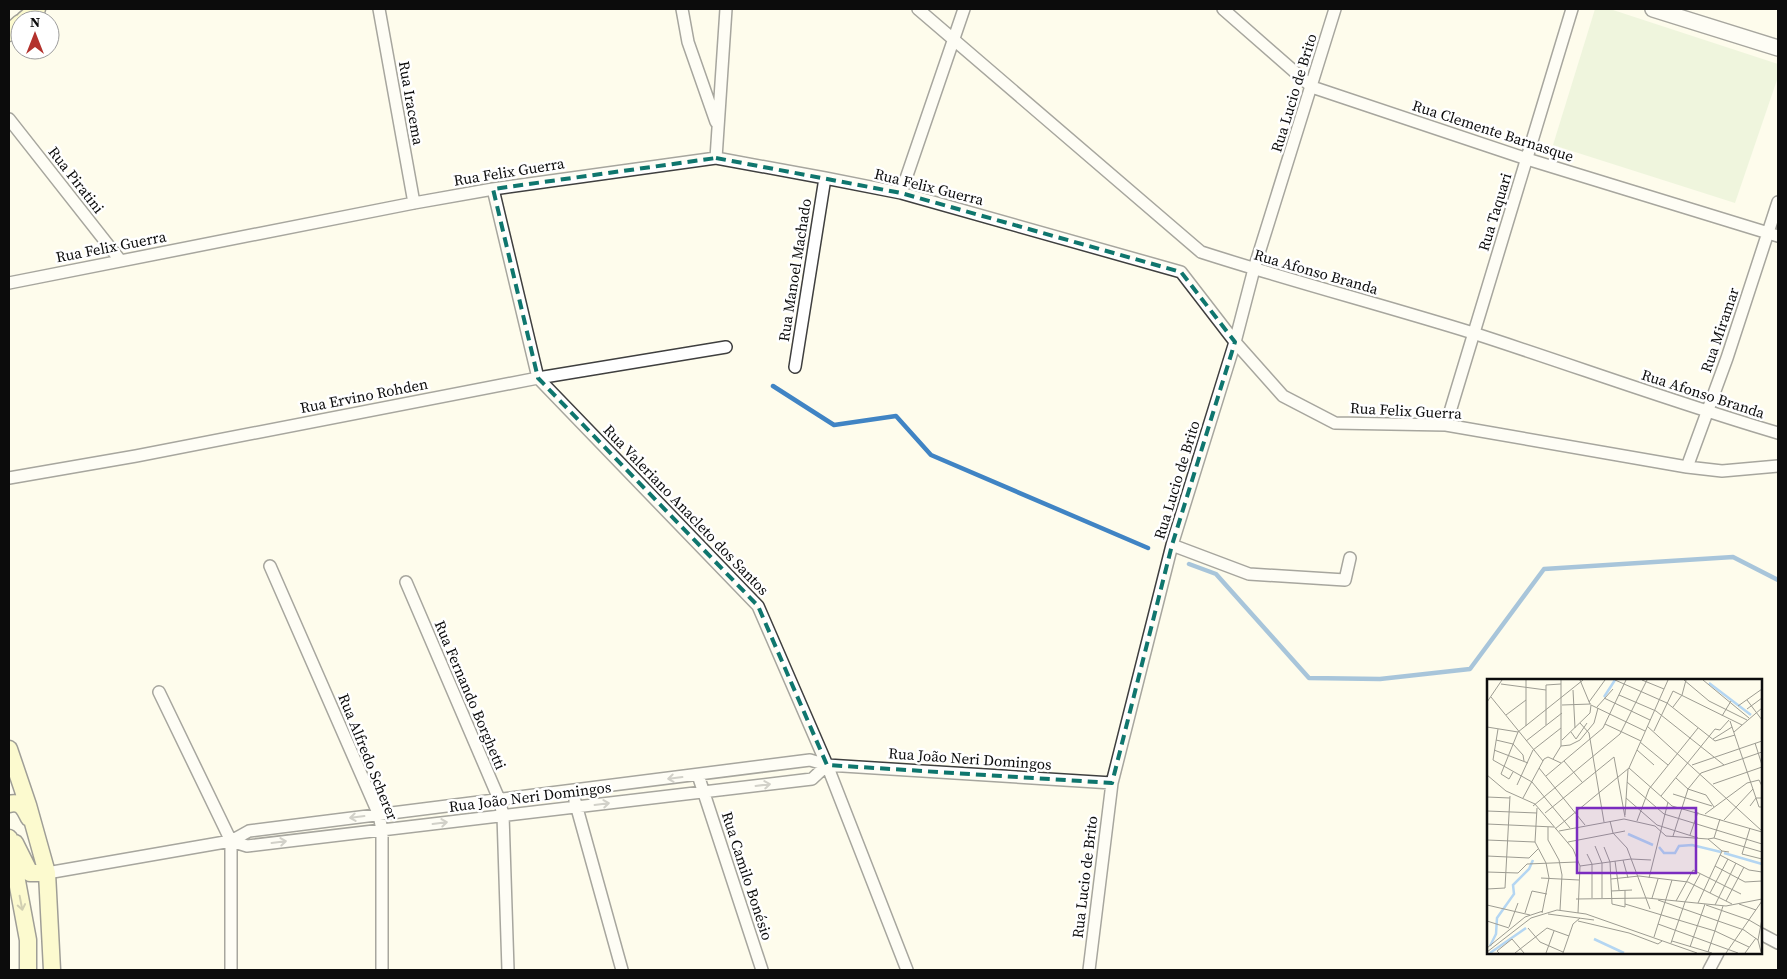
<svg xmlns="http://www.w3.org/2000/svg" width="1787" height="979" font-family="'Source Serif 4',serif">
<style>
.pitch{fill:#deeeca}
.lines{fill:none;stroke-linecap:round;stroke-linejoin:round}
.stream{stroke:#4084c4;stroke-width:4.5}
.minor-casing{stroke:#3f3f3f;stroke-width:14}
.tertiary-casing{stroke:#3f3f3f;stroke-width:18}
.secondary-casing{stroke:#2e2e2e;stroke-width:19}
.minor{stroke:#fff;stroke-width:11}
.tertiary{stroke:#fff;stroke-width:15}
.secondary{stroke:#faf8ab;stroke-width:16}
.oneway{stroke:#9e9e9e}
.oneway2{stroke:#9b9a6b}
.marked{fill:none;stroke:#0f766e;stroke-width:4;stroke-dasharray:10 6;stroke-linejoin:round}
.labels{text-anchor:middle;stroke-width:5;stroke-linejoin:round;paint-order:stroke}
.street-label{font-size:15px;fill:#0c0c0c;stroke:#fff}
.inset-river{fill:none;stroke:#b4d6f2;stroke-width:2.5}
.inset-road{fill:none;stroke:#9d9c92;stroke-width:1}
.view{fill:#7b2cbf;fill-opacity:0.15;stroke:#7b2cbf;stroke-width:2.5}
.inset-edge{fill:none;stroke:#0c0c0c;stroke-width:2.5}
</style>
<rect width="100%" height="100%" fill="#fefcec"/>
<path class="pitch" d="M 1595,9 L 1610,9 L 1778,64 L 1778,77 L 1735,203 L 1553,145 Z"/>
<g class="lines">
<path class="stream" d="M 773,386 L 834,425 L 896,416 L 931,455 L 1148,548
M 1189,564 L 1216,574 L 1309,678 L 1380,679 L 1470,669 L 1544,569 L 1733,557 L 1778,580"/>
<defs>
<path id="minor" d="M 379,9 L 414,203
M 682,9 L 688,42 L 716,122
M 918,9 L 1201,252 C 1291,281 1383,305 1473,333 C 1575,366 1676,403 1778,433
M 1223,9 L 1312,87 L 1527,159 L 1778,236
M 9,119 L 120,260
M 716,158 L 726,9
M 493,189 L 538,378 L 758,606 L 827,765 L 907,970
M 901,193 L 964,9
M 9,283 L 414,203 L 493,189 L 716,158 L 825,178 L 901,193 L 1181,272 L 1235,342 L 1283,396 L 1335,423 L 1446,425 L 1687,467 L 1722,471 L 1778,466
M 795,367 L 825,178
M 1446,425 L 1572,9
M 1687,467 L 1727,358 L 1778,202
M 9,478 L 136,456 L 538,378 L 726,347
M 1172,545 L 1249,574 L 1345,580 L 1350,558
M 270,566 L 379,815 L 382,830 L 382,970
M 406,582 L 499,799 L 503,815 L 508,970
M 159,692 L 231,841 L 231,970
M 698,775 L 762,970
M 575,801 L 622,970
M 231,841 L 247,846 L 812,779 L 827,765
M 47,873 L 231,841 L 249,831 L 810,760 L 827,765 L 1112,783
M 1761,934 L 1778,943
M 1089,970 L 1112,783 L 1172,545 L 1235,342 L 1254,269 L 1335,9
M 1709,970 L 1718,953"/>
<path id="tertiary" d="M 1653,9 L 1778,48"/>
<path id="secondary" d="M 24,20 L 37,9
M 9,33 L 20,23
M 9,749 L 28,805 L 47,873 L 52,970
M 9,804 C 21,801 24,808 29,818
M 9,838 L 28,940 L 28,970
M 15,843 L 30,873 L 47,873"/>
</defs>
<use href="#minor" class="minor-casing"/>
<use href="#tertiary" class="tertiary-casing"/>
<use href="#secondary" class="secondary-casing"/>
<use href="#minor" class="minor"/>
<use href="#tertiary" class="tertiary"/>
<use href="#secondary" class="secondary"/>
</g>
<defs><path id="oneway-shaft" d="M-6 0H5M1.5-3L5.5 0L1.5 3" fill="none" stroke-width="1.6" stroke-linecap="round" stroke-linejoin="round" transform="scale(1.25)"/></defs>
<g class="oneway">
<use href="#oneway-shaft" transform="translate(675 778) rotate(173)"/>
<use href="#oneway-shaft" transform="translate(763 785) rotate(-7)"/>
<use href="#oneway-shaft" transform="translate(602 804) rotate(-7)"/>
<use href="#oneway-shaft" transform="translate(357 817) rotate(173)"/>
<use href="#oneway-shaft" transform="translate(440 823) rotate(-7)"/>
<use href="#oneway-shaft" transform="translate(279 842) rotate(-7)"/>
</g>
<use class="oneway2" href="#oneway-shaft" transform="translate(21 903) rotate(79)"/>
<path d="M0 0H1787V979H0ZM 716,158 L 901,193 L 1181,272 L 1235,342 L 1172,545 L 1112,783 L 827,765 L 758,606 L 538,378 L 493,189 Z" fill="#fefcec" fill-opacity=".55" fill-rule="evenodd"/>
<path class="marked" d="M 716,158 L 901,193 L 1181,272 L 1235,342 L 1172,545 L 1112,783 L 827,765 L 758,606 L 538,378 L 493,189 Z"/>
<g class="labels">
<g class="street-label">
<text transform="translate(1294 93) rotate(-73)" y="5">Rua Lucio de Brito</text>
<text transform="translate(411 103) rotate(80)" y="5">Rua Iracema</text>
<text transform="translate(1493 131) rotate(18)" y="5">Rua Clemente Barnasque</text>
<text transform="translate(509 172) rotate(-9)" y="5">Rua Felix Guerra</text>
<text transform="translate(76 180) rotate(52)" y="5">Rua Piratini</text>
<text transform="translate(929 187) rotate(14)" y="5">Rua Felix Guerra</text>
<text transform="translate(1495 212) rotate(-73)" y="5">Rua Taquari</text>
<text transform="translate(111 247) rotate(-11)" y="5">Rua Felix Guerra</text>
<text transform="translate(795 270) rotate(-81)" y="5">Rua Manoel Machado</text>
<text transform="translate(1316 272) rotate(16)" y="5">Rua Afonso Branda</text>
<text transform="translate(1720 330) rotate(-71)" y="5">Rua Miramar</text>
<text transform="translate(1703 394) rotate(18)" y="5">Rua Afonso Branda</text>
<text transform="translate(364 396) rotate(-11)" y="5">Rua Ervino Rohden</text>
<text transform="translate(1406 411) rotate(3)" y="5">Rua Felix Guerra</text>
<text transform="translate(1177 480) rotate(-73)" y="5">Rua Lucio de Brito</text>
<text transform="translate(686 510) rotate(46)" y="5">Rua Valeriano Anacleto dos Santos</text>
<text transform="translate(470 695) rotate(67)" y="5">Rua Fernando Borghetti</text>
<text transform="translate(368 757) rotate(68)" y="5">Rua Alfredo Scherer</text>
<text transform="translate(970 759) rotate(4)" y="5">Rua João Neri Domingos</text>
<text transform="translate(530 797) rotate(-7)" y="5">Rua João Neri Domingos</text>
<text transform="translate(747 876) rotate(72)" y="5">Rua Camilo Bonésio</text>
<text transform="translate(1085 877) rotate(-83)" y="5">Rua Lucio de Brito</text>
</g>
</g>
<g transform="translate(1487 679)">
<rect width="275" height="275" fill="#fefcec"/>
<path class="inset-river" d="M 222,4 L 264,36M 117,18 L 128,1M 141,155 L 166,166M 172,168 L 177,174 L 188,174 L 192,167 L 205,166 L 234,173M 237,174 L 275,185M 107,260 L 137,274M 3,267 L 9,255 L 10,239 L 27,215 L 26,206 L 42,190 L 46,181M 3,274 L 39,249"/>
<path class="inset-road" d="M 39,1 L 39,47M 93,1 L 103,25M 128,1 L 180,24 L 228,62M 155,1 L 177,10M 197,1 L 222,22 L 260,41M 216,1 L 262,39M 14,5 L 59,11M 86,11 L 88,49M 132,16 L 169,32 L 237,86M 4,18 L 56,82M 117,19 L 163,41M 260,21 L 275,41M 0,23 L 15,1M 102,23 L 118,1M 75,26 L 104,25M 104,26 L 158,52M 251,27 L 275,10M 110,28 L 126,10M 186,28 L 195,16 L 199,1M 260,30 L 275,19M 19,36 L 39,21M 235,37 L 244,22M 243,42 L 272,128 L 275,128M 93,44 L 102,54 L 117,143M 118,45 L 154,62M 59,46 L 59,6 L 74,5M 160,47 L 275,152M 0,48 L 31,53M 11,50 L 6,81 L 45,103 L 83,149M 167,52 L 186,12 L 255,46M 84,53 L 89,60 L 100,44M 247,53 L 275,29M 226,60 L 245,48M 9,61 L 26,65 L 36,76 L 37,82M 75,61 L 103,34 L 104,26M 39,62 L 75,34M 228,62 L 248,56M 153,63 L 181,86M 268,64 L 275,86M 74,67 L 83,66 L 93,61 L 107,44 L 111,29M 7,71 L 41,84M 46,71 L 74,49M 150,71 L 167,86M 127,78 L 138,138M 66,80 L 74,67 L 74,1M 77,82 L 95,103M 205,86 L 275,62M 52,89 L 98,146M 142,89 L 185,127 L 275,153M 26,93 L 22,100 L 14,95 L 31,53 L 96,1M 214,94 L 275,73M 0,96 L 19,112 L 48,125 L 86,170 L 93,187 L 91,234M 59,97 L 116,49 L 139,1M 189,99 L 201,110 L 219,116 L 227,128M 140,103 L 177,135 L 275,165M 226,105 L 275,88M 30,106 L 46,71M 186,115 L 225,127M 174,117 L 228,50 L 233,51 L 242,41M 0,118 L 23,119M 36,119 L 57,80 L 61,78 L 74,84M 139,119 L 170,146 L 211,159M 46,127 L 133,55 L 160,1M 263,127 L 269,119 L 275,119M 50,129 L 48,163 L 59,184 L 62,199 L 55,234M 0,132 L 50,134M 58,134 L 127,78M 218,135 L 260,104 L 272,101 L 275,107M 138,136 L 141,90M 237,141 L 266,110M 123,142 L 126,154 L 140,169 L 163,230M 150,142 L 162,110 L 211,49M 0,145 L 67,148M 61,148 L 61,161 L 72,181 L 75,196 L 73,231M 263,149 L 255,175 L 275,180M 68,150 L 142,89 L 181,1M 72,152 L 137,140 L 168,147 L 179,157 L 221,160 L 235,172 L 242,173M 203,156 L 211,133M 186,157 L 201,110 L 214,94M 227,159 L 233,140M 221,160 L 227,159 L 275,173M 0,161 L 48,163M 81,163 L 138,152M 108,167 L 115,184 L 115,219M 117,168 L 123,183 L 125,225 L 138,228 L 138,211M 100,175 L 105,185 L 105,219M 233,176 L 262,191 L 275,193M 0,177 L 42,179 L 51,170M 136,181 L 141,199M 128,182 L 132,211M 40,185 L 90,183M 93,187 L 144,180 L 164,181M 228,187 L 258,203 L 275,202M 0,193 L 31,194 L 40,185M 54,199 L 92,201M 162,199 L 181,123M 124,200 L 152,197 L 201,203 L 245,225M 0,210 L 18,209 L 23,117M 124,212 L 145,211M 223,214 L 241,180M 165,219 L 171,200M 89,220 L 160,219 L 239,227 L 275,220M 171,221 L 257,251 L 271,261 L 274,273M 189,222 L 206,191 L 254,215M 239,222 L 257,188M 211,224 L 235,172M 138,225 L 228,252 L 262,268M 252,225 L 269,231M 0,226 L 43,236M 219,226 L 262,241 L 274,248M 228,226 L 249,184M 38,234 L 45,212 L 60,215M 61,235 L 107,241M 0,242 L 22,249M 91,242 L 142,254 L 171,265 L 175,262M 171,245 L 251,274M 22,248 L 31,224M 41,249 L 53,263 L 76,273M 60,249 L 82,257M 167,258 L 185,201M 271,261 L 275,240M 185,262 L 225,274M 184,264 L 198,223 L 213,195M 203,268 L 218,225M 0,269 L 38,238 L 56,232M 0,273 L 44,239 L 70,231 L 99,235 L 210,274M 221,273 L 236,227M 12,274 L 10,272 L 25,260 L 37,274M 28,274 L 60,249M 59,274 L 67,252M 76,274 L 86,245 L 93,239M 239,274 L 275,222M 258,274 L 269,259"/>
<path class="view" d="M 90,129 L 209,129 L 209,194 L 90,194 Z"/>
<rect width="275" height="275" class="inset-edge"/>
</g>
<rect width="1787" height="979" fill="none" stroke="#0c0c0c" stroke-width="20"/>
<g transform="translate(35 35)"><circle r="24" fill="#ffffff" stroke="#9e9e9e"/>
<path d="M0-4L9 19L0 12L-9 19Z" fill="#b3322d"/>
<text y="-8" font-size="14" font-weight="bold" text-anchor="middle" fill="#0c0c0c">N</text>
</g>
</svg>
